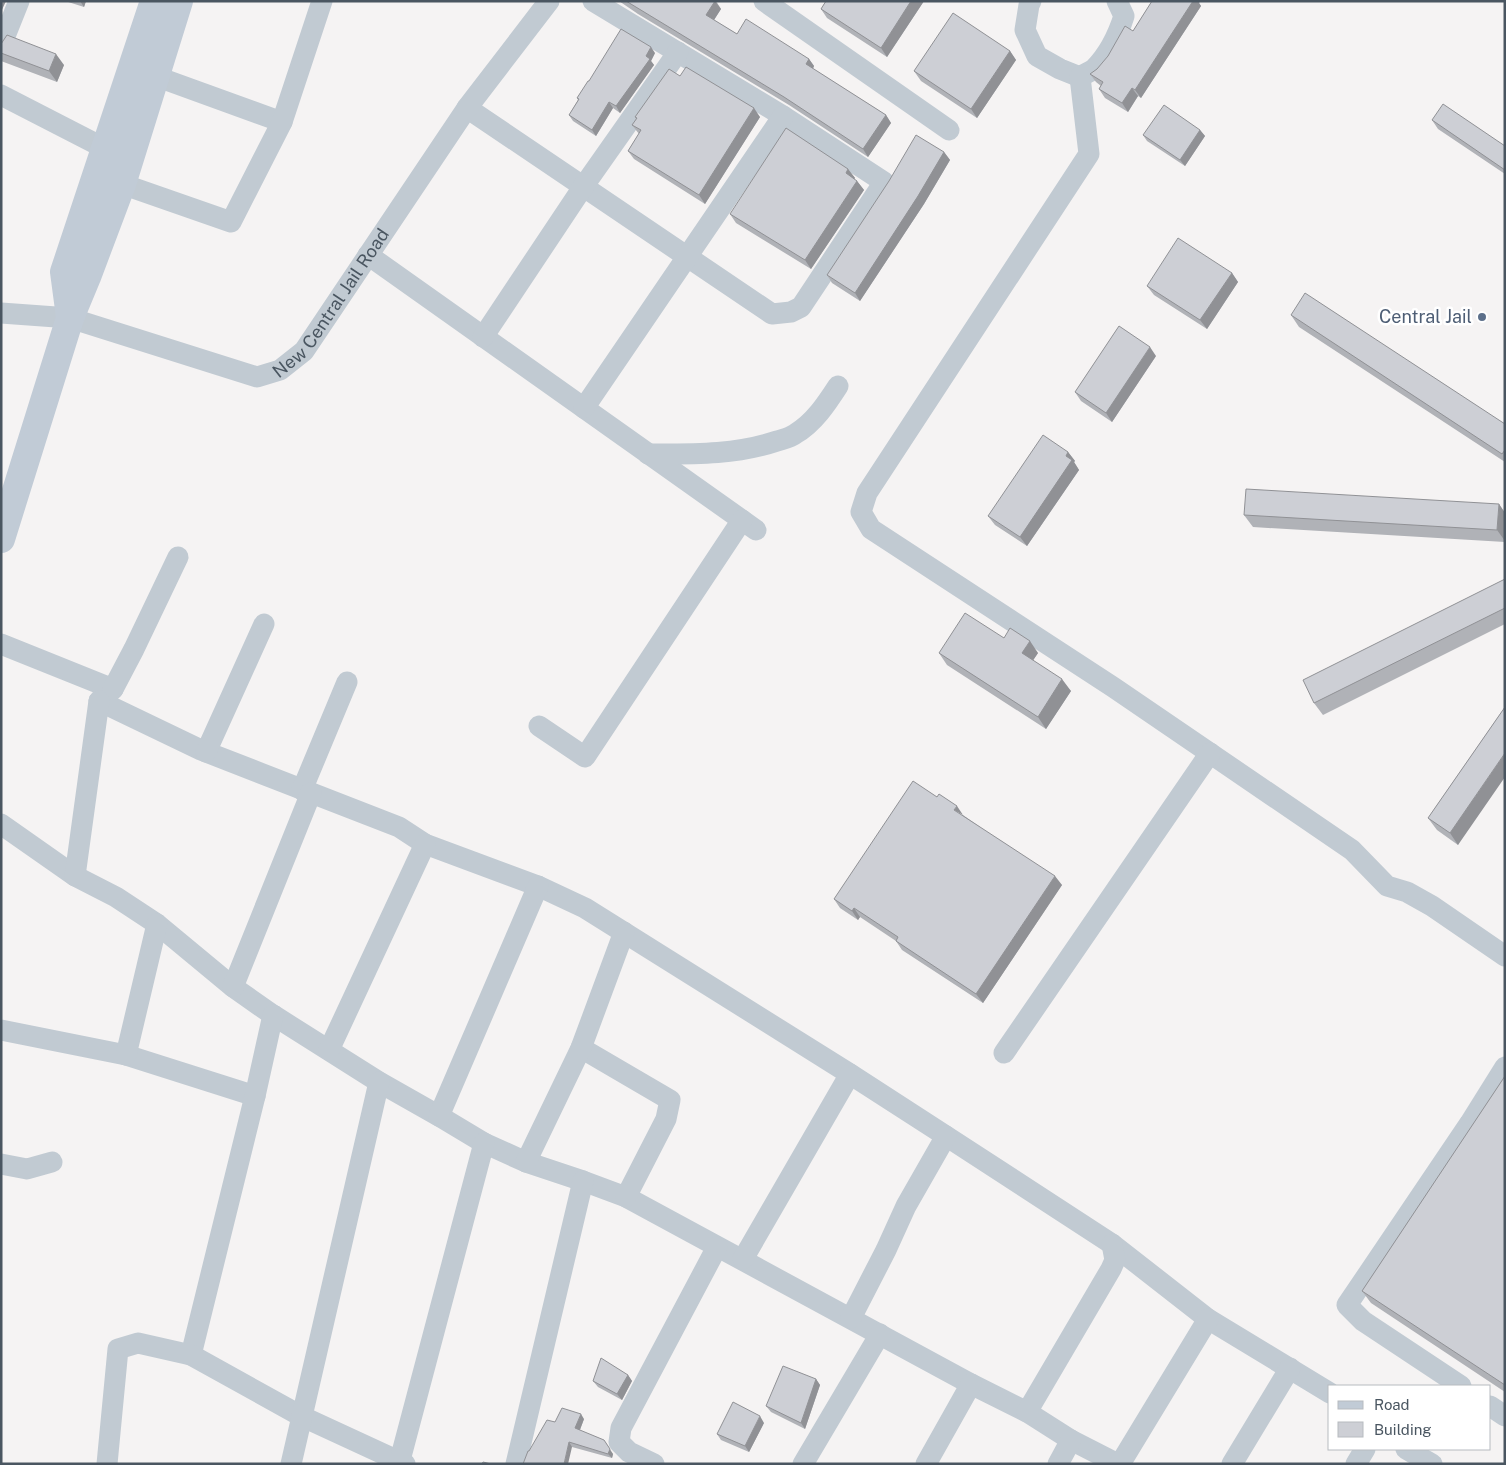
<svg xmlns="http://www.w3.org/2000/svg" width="1506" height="1465" font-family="'Public Sans',sans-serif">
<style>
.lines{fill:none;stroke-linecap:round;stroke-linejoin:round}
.street{stroke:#c1cad2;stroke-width:21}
.secondary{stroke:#c1cbd6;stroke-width:28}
.wall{fill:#b0b2b7}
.shaded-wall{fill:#909195}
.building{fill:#cdcfd5;stroke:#909195}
.service-dot{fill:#5c6f8a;stroke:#fff;stroke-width:2}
.labels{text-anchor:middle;stroke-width:5;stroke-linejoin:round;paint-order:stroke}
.street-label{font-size:18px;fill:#4a5661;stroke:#fff}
.service-label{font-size:18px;fill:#4e5e75;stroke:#fff;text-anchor:end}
</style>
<rect width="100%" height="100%" fill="#f5f3f3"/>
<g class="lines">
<g class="street">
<path d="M 764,1 L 949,130"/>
<path d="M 1031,1 L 1029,5 L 1025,30 L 1037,56 L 1060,69 L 1080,77 C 1084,74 1090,72 1094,69 C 1108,55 1118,35 1124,16 L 1117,1"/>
<path d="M 1,46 L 19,1"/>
<path d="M 155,76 L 282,122"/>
<path d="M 1080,77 L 1089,154 L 867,493 L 861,512 L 871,529 L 1113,687 L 1352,850 L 1387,886 L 1407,892 L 1432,906 L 1505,956"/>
<path d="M 1,95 L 106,149"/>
<path d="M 467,108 L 772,314 L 791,312 L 801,307 L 884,182 L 783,116 L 593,1"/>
<path d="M 122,184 L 231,222 L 282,122 L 322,1"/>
<path d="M 368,255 L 756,530"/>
<path id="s1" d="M 1,313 L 70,318 L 257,377 L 280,370 L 304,351 L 467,108 L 549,1"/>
<path d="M 483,337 L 583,187 L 678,52"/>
<path d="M 584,408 L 783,116"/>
<path d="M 648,454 C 692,454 736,455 777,441 C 783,439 790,438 795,434 C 814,423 827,403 838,386"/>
<path d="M 1,644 L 113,689 L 99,701 L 201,750 L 399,827 L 425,844 L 538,886 L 585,908 L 850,1074 L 946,1136 L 1112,1244 L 1208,1319 L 1330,1393"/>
<path d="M 113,689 L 134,649 L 178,557"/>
<path d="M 539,726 L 585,757 L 742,520"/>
<path d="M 206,752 L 264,624"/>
<path d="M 302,790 L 347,682"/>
<path d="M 1,824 L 75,876 L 116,897 L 157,924 L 233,987 L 273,1015 L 379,1082 L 439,1116 L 484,1143 L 526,1162 L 583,1181 L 626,1197 L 971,1384 L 1027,1412 L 1071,1440 L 1118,1464"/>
<path d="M 75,876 L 99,701"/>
<path d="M 233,987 L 311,793"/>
<path d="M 1,1030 L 126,1055 L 255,1096"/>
<path d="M 581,1048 L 670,1100 L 666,1119 L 626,1197"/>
<path d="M 329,1050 L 425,844"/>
<path d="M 1004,1053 L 1210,753"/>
<path d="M 126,1055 L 157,924"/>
<path d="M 439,1116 L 538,886"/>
<path d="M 526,1162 L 581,1048 L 624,932"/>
<path d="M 1,1164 L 27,1169 L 52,1162"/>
<path d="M 743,1259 L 850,1074"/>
<path d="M 851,1318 L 886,1250 L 906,1206 L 946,1136"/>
<path d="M 191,1355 L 255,1096 L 273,1015"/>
<path d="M 1461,1386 L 1363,1321 L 1347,1305 L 1470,1123 L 1505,1067"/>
<path d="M 1490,1406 L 1505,1416"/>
<path d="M 1027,1412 L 1111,1269 L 1115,1260 L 1112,1244"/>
<path d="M 1406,1449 L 1432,1464"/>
<path d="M 107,1464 L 118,1349 L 138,1343 L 191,1355 L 301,1416 L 405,1464"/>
<path d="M 291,1464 L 379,1082"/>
<path d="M 399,1464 L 484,1143"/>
<path d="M 516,1464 L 583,1181"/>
<path d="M 654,1464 L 629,1452 L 619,1442 L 621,1428 L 717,1247"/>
<path d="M 803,1464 L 880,1334"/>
<path d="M 926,1464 L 971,1384"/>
<path d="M 1058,1464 L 1071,1440"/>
<path d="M 1120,1464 L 1208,1319"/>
<path d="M 1232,1464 L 1290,1368"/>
<path d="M 1356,1464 L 1365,1449"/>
</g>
<path class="secondary" d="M 70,317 L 64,272 L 154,1
M 1,539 L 70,318 L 87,277 L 122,184 L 179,1"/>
</g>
<path class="wall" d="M 65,1 L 86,1 L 84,7 Z
M 619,1 L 716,1 L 721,9 L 714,20 L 737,34 L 809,59 L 814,66 L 813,69 L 886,115 L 891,123 L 868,157 L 789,105 L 638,14 Z
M 826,1 L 924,1 L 887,57 L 827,18 L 821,9 Z
M 1152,1 L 1200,1 L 1199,3 L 1201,6 L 1141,98 L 1138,96 L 1128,112 L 1105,98 L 1099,89 L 1101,86 L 1096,82 L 1090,74 L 1097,69 L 1133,31 Z
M 1,44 L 64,65 L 57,82 L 1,61 Z
M 1010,51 L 1016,60 L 977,118 L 921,81 L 914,71 Z
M 655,53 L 651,61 L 654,65 L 620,113 L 613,108 L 596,136 L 573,121 L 569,115 L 578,100 L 577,98 L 589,81 Z
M 680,76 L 760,117 L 705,204 L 634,159 L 628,151 L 639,134 L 632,125 L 636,119 L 635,117 Z
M 1432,120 L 1505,146 L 1505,174 L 1438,129 Z
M 1200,130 L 1205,136 L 1185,166 L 1147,141 L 1143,135 Z
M 944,152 L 950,160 L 924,204 L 860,301 L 832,283 L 827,275 Z
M 848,169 L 855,178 L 854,179 L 857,181 L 864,190 L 811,269 L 736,223 L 730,214 Z
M 1232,273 L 1238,282 L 1207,329 L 1154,295 L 1147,286 Z
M 1291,315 L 1505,424 L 1505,462 L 1299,327 Z
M 1156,356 L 1112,422 L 1081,401 L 1075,392 Z
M 1068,452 L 1075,461 L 1074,462 L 1079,470 L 1027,546 L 995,525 L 988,516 Z
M 1499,504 L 1505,513 L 1505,542 L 1253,527 L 1244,515 Z
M 1505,579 L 1505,624 L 1323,715 L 1314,703 Z
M 1004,638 L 1038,653 L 1033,660 L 1071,691 L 1046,729 L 947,665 L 939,653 Z
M 1505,707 L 1458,845 L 1437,830 L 1428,818 Z
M 963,815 L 1062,885 L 983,1003 L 902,950 L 896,941 L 860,917 L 858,920 L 840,908 L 834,899 Z
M 1505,1076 L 1505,1392 L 1371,1303 L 1362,1291 Z
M 628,1375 L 632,1381 L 622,1400 L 598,1387 L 593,1381 Z
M 816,1379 L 820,1385 L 805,1429 L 771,1412 L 766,1406 Z
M 584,1419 L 580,1430 L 613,1454 L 612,1458 L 572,1447 L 529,1451 L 555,1422 Z
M 764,1423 L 749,1452 L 721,1440 L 717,1434 Z"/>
<path class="shaded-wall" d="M 1,1 L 6,1 L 1,12 Z
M 80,1 L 86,1 L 84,7 Z
M 715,1 L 721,9 L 712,23 L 706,15 Z
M 911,1 L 924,1 L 887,57 L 881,48 Z
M 1193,1 L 1200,1 L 1199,3 L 1201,6 L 1141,98 L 1135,90 Z
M 651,47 L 655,53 L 651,61 L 654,65 L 620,113 L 616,106 Z
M 1010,51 L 1016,60 L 977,118 L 971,109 Z
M 56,54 L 64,65 L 57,82 L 49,71 Z
M 809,59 L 814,66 L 811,72 L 806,64 Z
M 1132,88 L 1138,96 L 1128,112 L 1122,103 Z
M 609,102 L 613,108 L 596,136 L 592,130 Z
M 754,108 L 760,117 L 705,204 L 699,195 Z
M 886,115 L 891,123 L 868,157 L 863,149 Z
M 1200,130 L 1205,136 L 1185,166 L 1180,160 Z
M 944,152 L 950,160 L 924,204 L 860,301 L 855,293 Z
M 848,169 L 855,178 L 852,182 L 846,173 Z
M 857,181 L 864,190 L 811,269 L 805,260 Z
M 1232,273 L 1238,282 L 1207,329 L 1200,320 Z
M 1150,347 L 1156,356 L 1112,422 L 1106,413 Z
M 1068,452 L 1075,461 L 1074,462 L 1079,470 L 1027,546 L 1020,537 Z
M 1499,504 L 1505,513 L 1505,541 L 1497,530 Z
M 1030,641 L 1038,653 L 1030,665 L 1022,653 Z
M 1062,679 L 1071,691 L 1046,729 L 1038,717 Z
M 1505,753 L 1505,777 L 1458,845 L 1450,833 Z
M 957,806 L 963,815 L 954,810 Z
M 1055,876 L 1062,885 L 983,1003 L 976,994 Z
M 854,908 L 860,917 L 858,920 L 852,911 Z
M 628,1375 L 632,1381 L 622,1400 L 617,1394 Z
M 816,1379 L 820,1385 L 805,1429 L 801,1423 Z
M 581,1414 L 584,1419 L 579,1432 L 575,1428 Z
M 760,1416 L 764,1423 L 749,1452 L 745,1446 Z
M 604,1440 L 613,1454 L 612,1458 L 608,1454 Z
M 569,1442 L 572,1447 L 568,1464 L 564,1464 Z"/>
<path class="building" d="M 626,1 L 715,1 L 706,15 L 737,34 L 746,19 L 809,59 L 806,64 L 886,115 L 863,149 L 784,97 Z
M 826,1 L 911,1 L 881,48 L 821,9 Z
M 1152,1 L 1193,1 L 1135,90 L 1132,88 L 1122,103 L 1099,89 L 1103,82 L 1090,74 L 1097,69 L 1108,56 L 1125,26 L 1133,31 Z
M 953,13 L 1010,51 L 971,109 L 914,71 Z
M 621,29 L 651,47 L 646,56 L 650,59 L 616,106 L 609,102 L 592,130 L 569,115 L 579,99 L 577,98 L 588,81 L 589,81 Z
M 7,35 L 56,54 L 49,71 L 1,53 L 1,44 Z
M 686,67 L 754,108 L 699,195 L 628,151 L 641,130 L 632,125 L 637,118 L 635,117 L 669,69 L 680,76 Z
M 1443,104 L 1505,146 L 1505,170 L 1432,120 Z
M 1164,105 L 1200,130 L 1180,160 L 1143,135 Z
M 786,128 L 848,169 L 846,173 L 857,181 L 805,260 L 730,214 Z
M 916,135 L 944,152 L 918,196 L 855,293 L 827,275 L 889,181 Z
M 1178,238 L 1232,273 L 1200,320 L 1147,286 Z
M 1305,293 L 1505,424 L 1505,450 L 1502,454 L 1291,315 Z
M 1119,326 L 1150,347 L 1106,413 L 1075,392 Z
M 1043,435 L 1068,452 L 1066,456 L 1072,460 L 1020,537 L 988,516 Z
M 1246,489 L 1499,504 L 1497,530 L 1244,515 Z
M 1505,579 L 1505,608 L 1314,703 L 1303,680 Z
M 965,613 L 1004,638 L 1010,628 L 1030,641 L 1022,653 L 1062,679 L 1038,717 L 939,653 Z
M 1505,707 L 1505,753 L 1450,833 L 1428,818 Z
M 913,781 L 937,797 L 939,794 L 957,806 L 954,810 L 1055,876 L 976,994 L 896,941 L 898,937 L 854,908 L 852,911 L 834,899 Z
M 1505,1076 L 1505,1385 L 1362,1291 Z
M 601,1358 L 628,1375 L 617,1394 L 593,1381 Z
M 783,1366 L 816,1379 L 801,1423 L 766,1406 Z
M 733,1402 L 760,1416 L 745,1446 L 717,1434 Z
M 562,1408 L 581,1414 L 575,1428 L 604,1440 L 610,1449 L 608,1454 L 569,1442 L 564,1464 L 523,1464 L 528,1451 L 529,1451 L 547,1420 L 555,1422 Z
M 483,1462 L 491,1464 L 482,1464 Z"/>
<circle class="service-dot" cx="1482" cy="317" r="5"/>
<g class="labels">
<g class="street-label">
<text dy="6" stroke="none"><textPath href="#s1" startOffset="374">New Central Jail Road</textPath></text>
</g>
<g class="service-label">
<text x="1472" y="323">Central Jail</text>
</g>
</g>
<rect width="1506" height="1465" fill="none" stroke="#4a5661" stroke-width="5"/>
<rect x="1328" y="1385" width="162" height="65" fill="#ffffff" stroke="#b7bbc0"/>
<rect x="1338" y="1401" width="25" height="8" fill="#c1cbd6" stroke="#b7bbc0"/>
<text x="1374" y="1410" font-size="15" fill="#4a5661">Road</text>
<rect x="1338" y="1422" width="25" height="15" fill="#cdcfd5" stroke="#b7bbc0"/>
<text x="1374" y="1435" font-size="15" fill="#4a5661">Building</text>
</svg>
